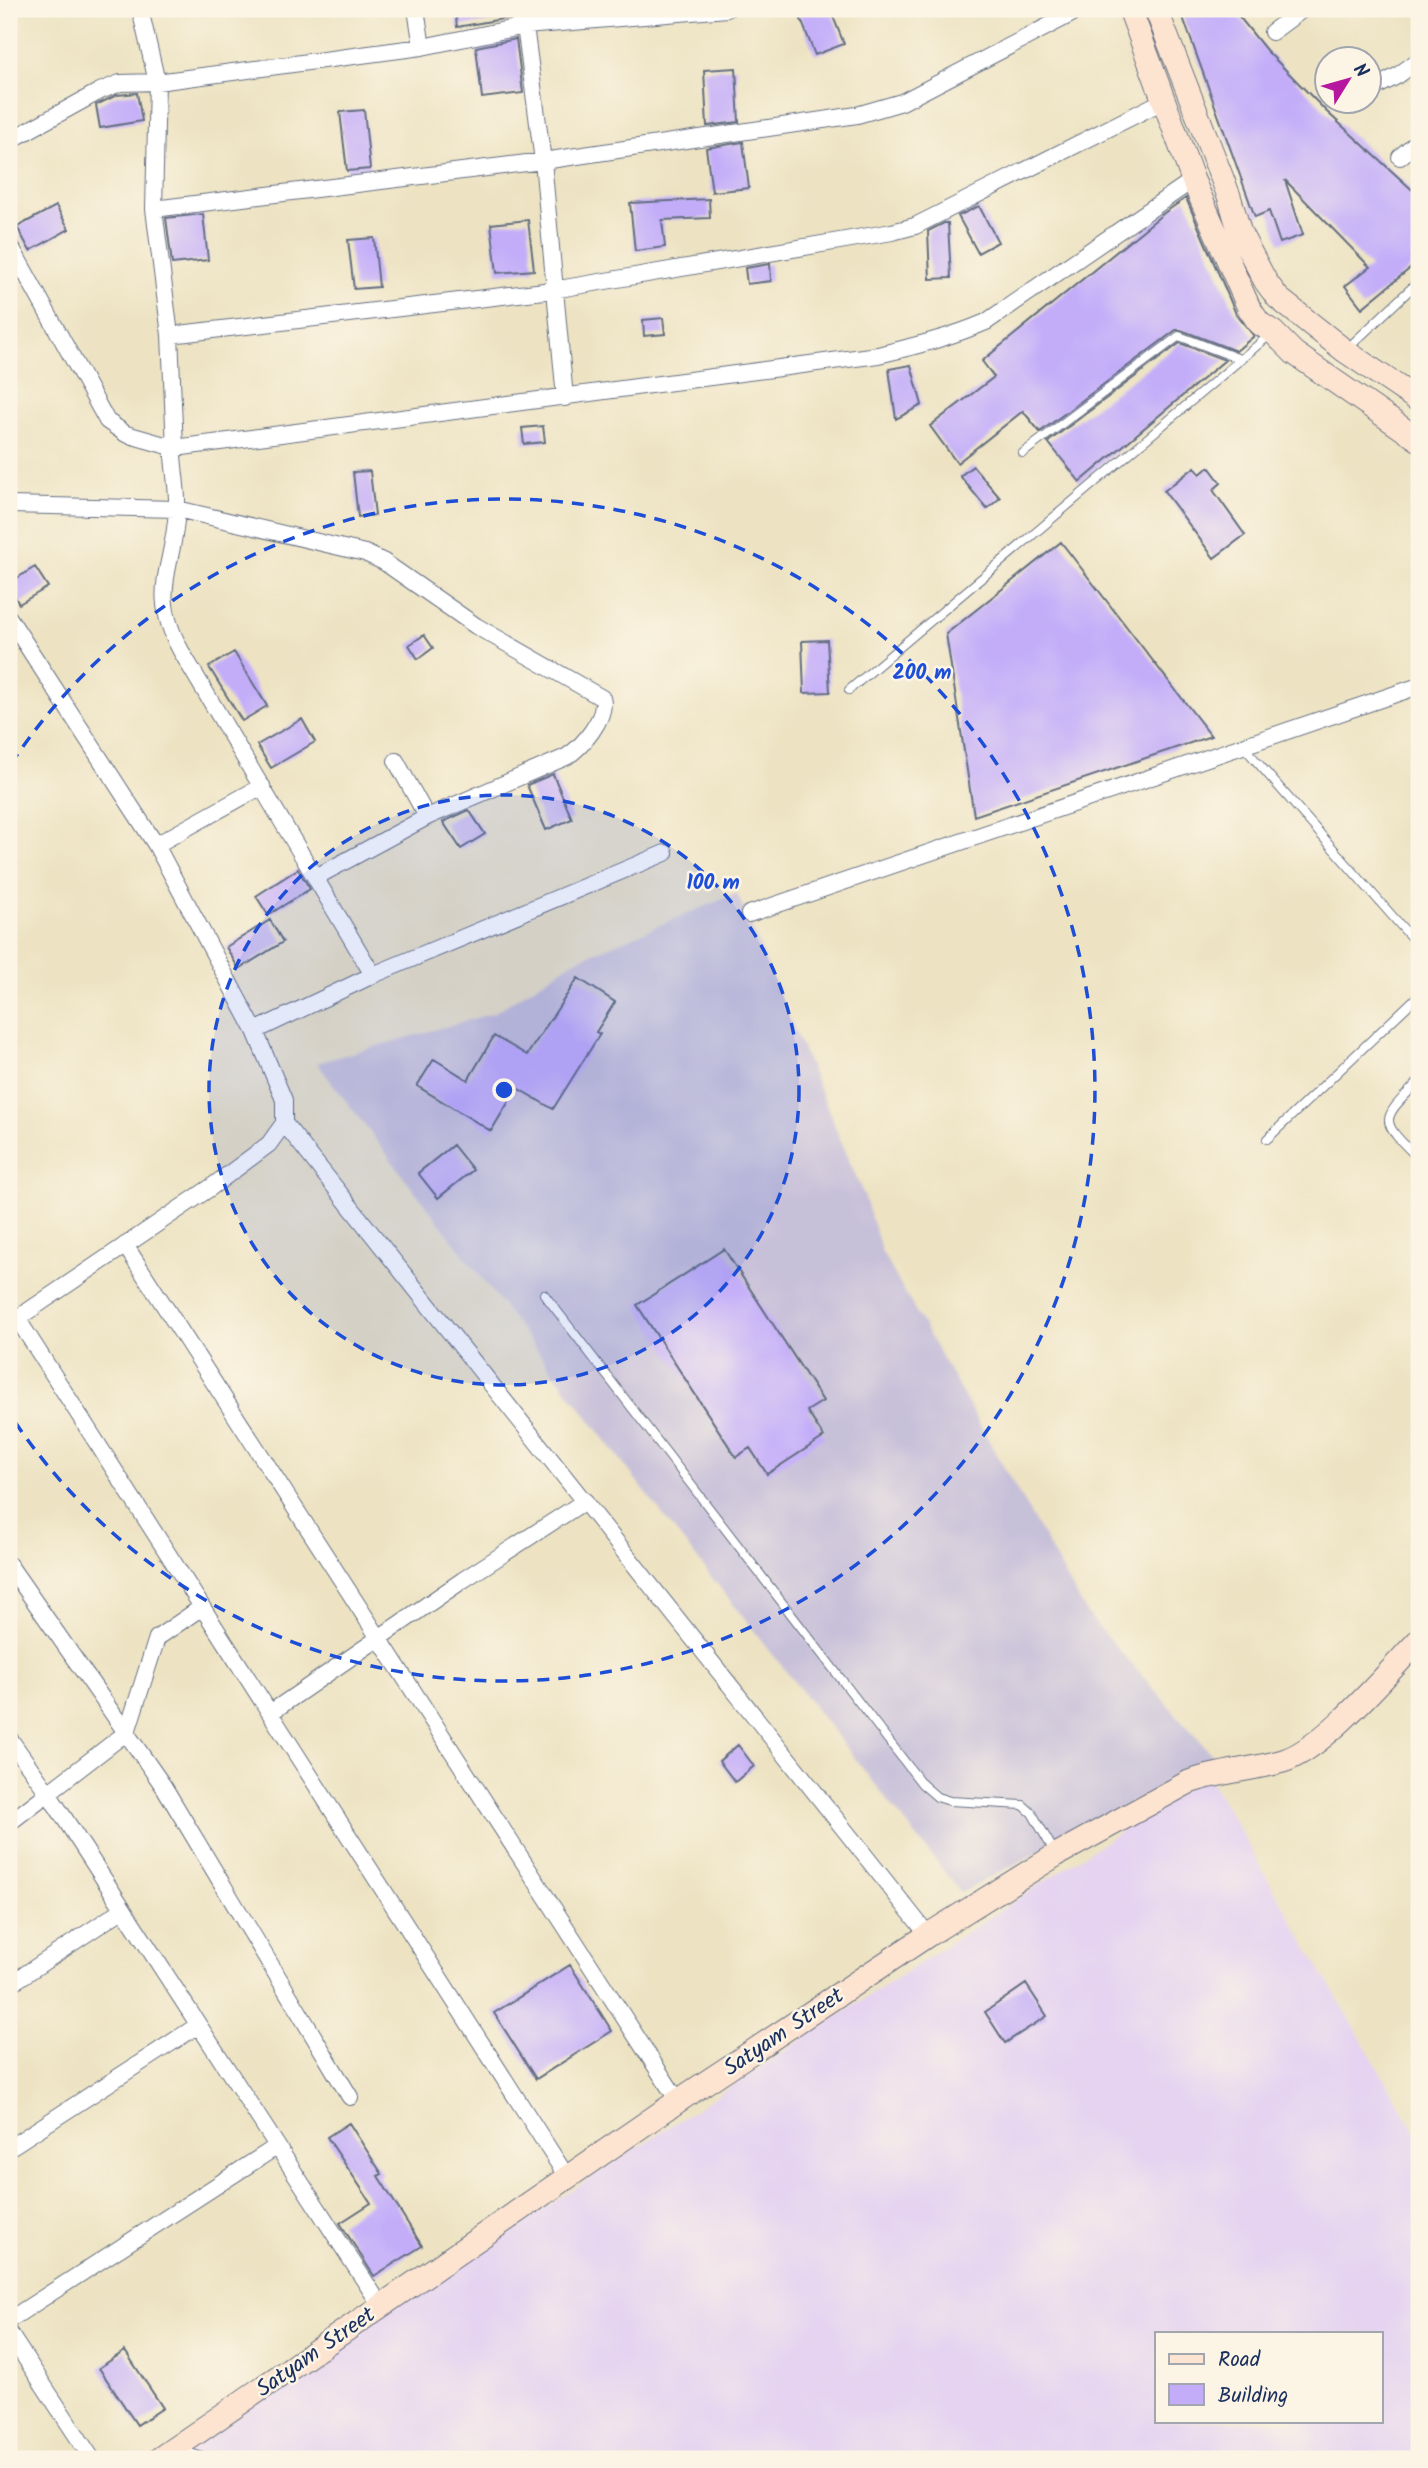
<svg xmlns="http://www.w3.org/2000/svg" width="1428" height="2468" font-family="Kalam,sans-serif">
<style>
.built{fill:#e5d3f1;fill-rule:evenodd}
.industrial{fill:#c7c0d9}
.building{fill:#c3adf9}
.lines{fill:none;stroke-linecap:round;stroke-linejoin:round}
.lane-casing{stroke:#646e81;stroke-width:10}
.street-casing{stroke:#646e81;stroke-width:18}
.secondary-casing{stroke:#646e81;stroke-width:25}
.lane{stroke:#fff;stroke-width:8}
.street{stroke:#fff;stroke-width:16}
.secondary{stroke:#fde4d1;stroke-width:23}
.ring{fill:none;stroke:#1d4ed8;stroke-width:3.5;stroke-dasharray:12 9}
.labels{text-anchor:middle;stroke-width:5;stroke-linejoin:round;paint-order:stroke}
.street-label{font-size:23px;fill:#1b2f5e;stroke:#fcf5e5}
.centre{fill:#1d4ed8;stroke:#fcf5e5;stroke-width:3.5}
.ring-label{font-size:21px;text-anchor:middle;font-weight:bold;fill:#1d4ed8;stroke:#fcf5e5;stroke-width:5;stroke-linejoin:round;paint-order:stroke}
</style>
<rect width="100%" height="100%" fill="#fcf5e5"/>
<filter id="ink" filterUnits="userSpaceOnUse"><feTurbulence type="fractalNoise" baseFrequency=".0143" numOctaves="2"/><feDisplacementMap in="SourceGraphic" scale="14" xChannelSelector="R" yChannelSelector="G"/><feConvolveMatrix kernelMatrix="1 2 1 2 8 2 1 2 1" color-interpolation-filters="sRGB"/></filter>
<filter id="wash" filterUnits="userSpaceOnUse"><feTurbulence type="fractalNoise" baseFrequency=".00686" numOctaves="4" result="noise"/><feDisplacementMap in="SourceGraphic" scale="28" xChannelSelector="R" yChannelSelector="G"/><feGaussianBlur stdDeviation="1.57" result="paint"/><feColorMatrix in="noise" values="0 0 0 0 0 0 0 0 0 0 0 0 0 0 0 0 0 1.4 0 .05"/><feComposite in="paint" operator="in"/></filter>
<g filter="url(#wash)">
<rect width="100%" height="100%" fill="#ede3c3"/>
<path class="built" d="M 1207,1775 L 1419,2138 L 1419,2459 L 161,2459 ZM 1157,2333 L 1381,2333 L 1381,2421 L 1157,2421 Z"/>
<path class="industrial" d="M 737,893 L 865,1198 L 882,1252 L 1087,1614 L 1215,1758 L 961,1893 L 672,1527 L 317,1063 L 494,1013 L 574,961 Z"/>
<g id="blocks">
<path class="building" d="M 455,9 L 520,9 L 520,16 L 457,27 Z
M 797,9 L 830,9 L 844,44 L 815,55 Z
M 1180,9 L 1233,9 L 1266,50 L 1327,112 L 1419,196 L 1419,261 L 1362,308 L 1345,286 L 1370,267 L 1285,180 L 1303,235 L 1280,243 L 1269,211 L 1255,217 Z
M 516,39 L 523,93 L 482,98 L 476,47 Z
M 736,68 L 739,122 L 707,126 L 704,70 Z
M 137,93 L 142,121 L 100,128 L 96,105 L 117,95 Z
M 364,110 L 370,169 L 347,171 L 340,112 Z
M 743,142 L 749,188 L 712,192 L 706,148 Z
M 1186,198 L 1236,314 L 1254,336 L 1236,351 L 1181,330 L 1176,330 L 1040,432 L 1023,411 L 957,463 L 930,426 L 994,377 L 982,361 L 1164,213 Z
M 709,199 L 710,218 L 662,220 L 665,247 L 635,251 L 630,203 Z
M 56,206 L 69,229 L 30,251 L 17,227 Z
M 979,206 L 998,242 L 978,253 L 958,216 Z
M 203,214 L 208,260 L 172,264 L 166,218 Z
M 528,220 L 534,270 L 497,273 L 491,224 Z
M 944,223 L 948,223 L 951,278 L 930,279 L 928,231 Z
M 374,238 L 379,287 L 354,289 L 348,240 Z
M 770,264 L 771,281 L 747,284 L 745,268 Z
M 663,318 L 665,334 L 644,336 L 643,320 Z
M 1180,343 L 1225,360 L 1080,482 L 1048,442 Z
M 911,365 L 922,405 L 896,419 L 889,369 Z
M 543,426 L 545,442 L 524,444 L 522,428 Z
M 973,466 L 1000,498 L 987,509 L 960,476 Z
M 1195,467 L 1200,474 L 1209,467 L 1221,483 L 1213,490 L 1245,535 L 1214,558 L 1164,491 Z
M 370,471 L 375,515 L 358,517 L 353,472 Z
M 1061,542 L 1211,736 L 974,816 L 946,634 Z
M 35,567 L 48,587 L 19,604 L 9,587 L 9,583 Z
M 424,635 L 433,648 L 418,659 L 409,645 Z
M 827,640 L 830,692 L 804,693 L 802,641 Z
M 234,652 L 267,706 L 242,721 L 209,667 Z
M 302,719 L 315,742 L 271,768 L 257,745 Z
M 553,774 L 572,819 L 546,830 L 527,785 Z
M 469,810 L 485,834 L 461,849 L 443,822 Z
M 298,869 L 310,889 L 268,915 L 256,896 Z
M 270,920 L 283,942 L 239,969 L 226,947 Z
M 578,978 L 615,1002 L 596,1032 L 600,1034 L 553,1109 L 517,1088 L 491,1131 L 417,1086 L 434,1059 L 468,1080 L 494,1036 L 527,1055 Z
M 453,1145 L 473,1170 L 438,1198 L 418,1173 Z
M 724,1249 L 823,1401 L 807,1411 L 824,1437 L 767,1474 L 750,1448 L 736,1457 L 637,1305 Z
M 738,1745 L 754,1766 L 735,1782 L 719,1761 Z
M 570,1965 L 612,2031 L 536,2079 L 494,2013 Z
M 1026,1984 L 1047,2016 L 1005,2043 L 985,2012 Z
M 349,2123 L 382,2174 L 378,2176 L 422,2246 L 374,2276 L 340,2223 L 371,2203 L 327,2137 Z
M 125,2351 L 163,2408 L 137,2425 L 99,2368 Z"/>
</g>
</g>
<g filter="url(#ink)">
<use href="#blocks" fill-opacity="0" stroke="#646e81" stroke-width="2"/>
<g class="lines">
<defs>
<path id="lane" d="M 1347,349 L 1419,281
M 1023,453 L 1179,336 L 1240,359
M 849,690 L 1272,333
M 1243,746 L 1416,943
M 1419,1081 C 1380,1121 1378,1119 1419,1159
M 1267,1139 L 1419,995
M 544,1294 L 922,1784 L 937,1797 L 950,1801 L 1023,1805 L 1032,1813 L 1055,1853
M 179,2453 L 190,2453 L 209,2459"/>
<path id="street" d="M 140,9 L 157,82 L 154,209 L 170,335 L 175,448 L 173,455 C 174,473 178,492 177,509 C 174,571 148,589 181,651 L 373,975
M 416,9 L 422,47
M 525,26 L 543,161 L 565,398
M 1272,32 L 1303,9
M 1368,91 L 1397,76 L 1419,60
M 1344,104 L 1348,102
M 9,141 L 100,91 L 120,83 L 157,82 L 422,47 L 525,26 L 727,9
M 1400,157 L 1419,140
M 154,209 L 543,161 L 857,115 L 902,102 L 1081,9
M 9,243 L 107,421 L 126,434 L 175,448 L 878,355 C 915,346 951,337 986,322 L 1193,180
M 170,335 L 553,290 L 892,232 L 915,226 L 1163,101
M 9,505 L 177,509 L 365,553 L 384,562 L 476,626 L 602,698 C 608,717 581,748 566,757 L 427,817 L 316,877
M 9,618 L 156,845 L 255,1031 L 284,1100 L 284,1123 L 269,1144 L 210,1188 L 9,1324
M 396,761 L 427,817
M 156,845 L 262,786
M 749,914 L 1419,686
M 255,1031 L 373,975 L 665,853
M 284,1123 L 928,1935
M 125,1245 L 678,2101
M 17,1318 L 567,2177
M 9,1565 L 164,1787 L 350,2097
M 202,1607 L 157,1638 L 127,1732 L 48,1793 L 381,2306
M 270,1713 L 463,1580 L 585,1501
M 9,1738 L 48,1793 L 9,1823
M 9,1985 L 122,1910
M 9,2148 L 197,2026
M 9,2320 L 276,2147
M 9,2333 L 92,2459"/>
<path id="secondary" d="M 1130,9 L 1193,180 L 1249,308 L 1259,323 L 1273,332 L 1294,353 L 1419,440
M 1156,9 L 1229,196 L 1240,233 L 1266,282 L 1278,298 L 1345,351 L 1419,401
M 159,2459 L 678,2101 L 928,1935 L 1056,1855 L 1189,1782 C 1220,1771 1252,1770 1283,1761 C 1325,1748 1388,1672 1419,1640"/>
</defs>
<use href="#lane" class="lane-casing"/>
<use href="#street" class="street-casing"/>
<use href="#secondary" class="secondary-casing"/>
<use href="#lane" class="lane"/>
<use href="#street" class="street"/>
<use href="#secondary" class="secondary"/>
</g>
</g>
<circle cx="504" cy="1090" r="295" fill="#1d4ed8" fill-opacity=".12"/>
<g class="ring">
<circle cx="504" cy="1090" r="295"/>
<path d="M11 764A591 591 0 1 1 11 1416"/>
</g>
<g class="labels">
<g class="street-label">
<text transform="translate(783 2031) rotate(-34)" y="8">Satyam Street</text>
<text transform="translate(315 2351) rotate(-35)" y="8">Satyam Street</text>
</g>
</g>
<circle cx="504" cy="1090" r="10" class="centre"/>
<g class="ring-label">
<text x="922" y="679">200 m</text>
<text x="713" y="889">100 m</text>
</g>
<rect width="1428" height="2468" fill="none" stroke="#fcf5e5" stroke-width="35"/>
<rect x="1155" y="2332" width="228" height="91" fill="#fcf5e5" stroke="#a2a6af" stroke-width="2"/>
<rect x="1169" y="2354" width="35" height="10" fill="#fde4d1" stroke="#a2a6af" stroke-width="2"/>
<text x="1218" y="2366" font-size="21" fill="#1b2f5e">Road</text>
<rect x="1169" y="2384" width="35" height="21" fill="#c3adf9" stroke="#a2a6af" stroke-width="2"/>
<text x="1218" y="2402" font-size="21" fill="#1b2f5e">Building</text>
<g transform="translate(1348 80) rotate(53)"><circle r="33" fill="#fcf5e5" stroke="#a2a6af" stroke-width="2"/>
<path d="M0-5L12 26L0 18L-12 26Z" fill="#b5179e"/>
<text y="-10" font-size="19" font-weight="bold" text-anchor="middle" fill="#1b2f5e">N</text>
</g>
</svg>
